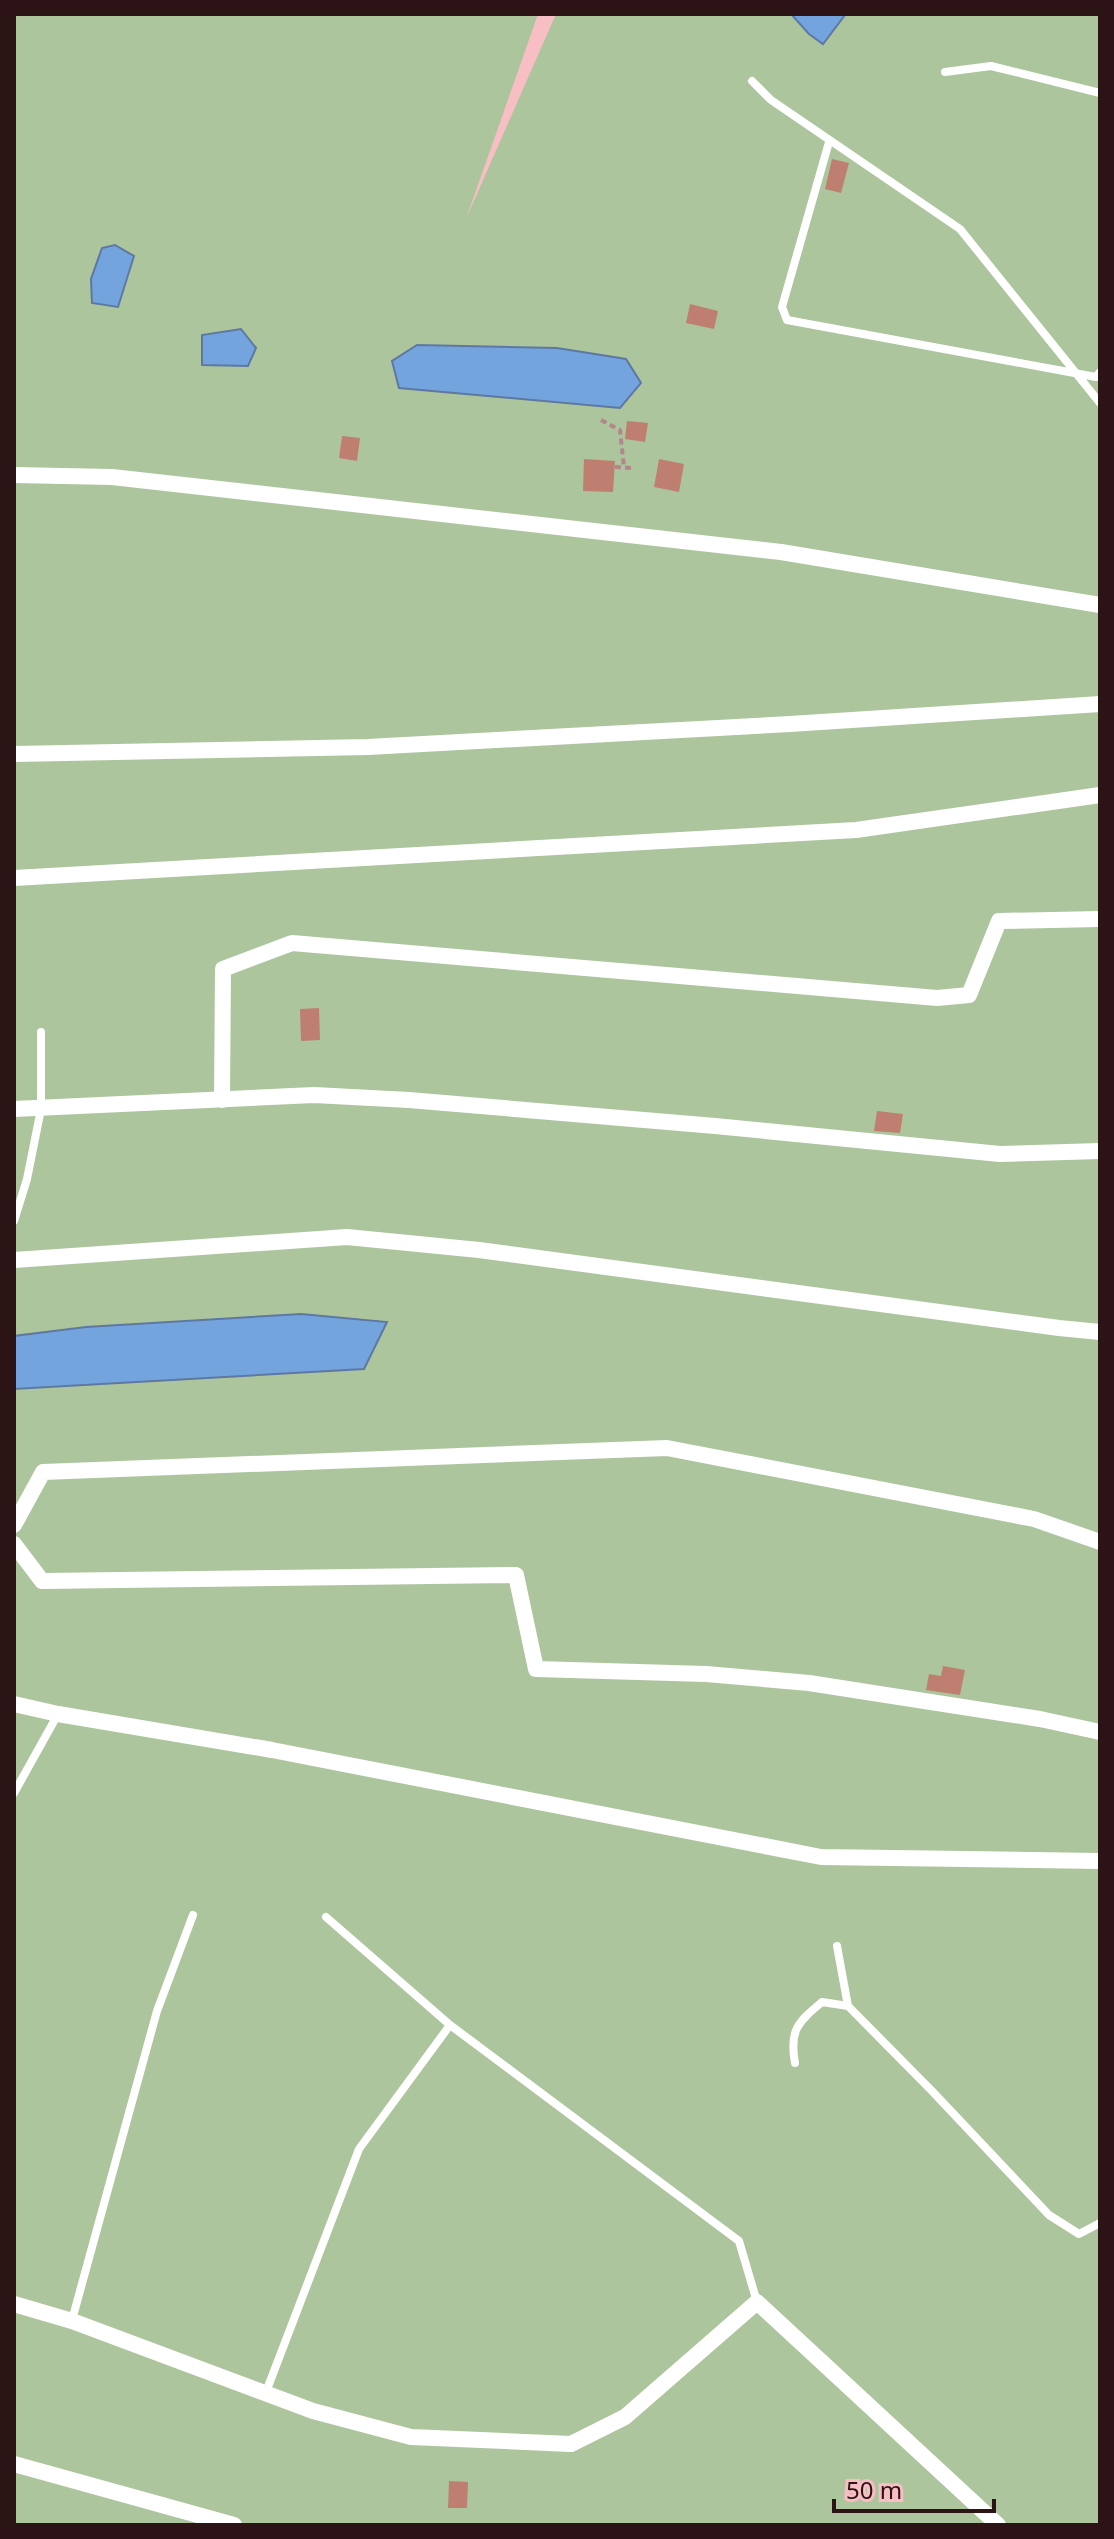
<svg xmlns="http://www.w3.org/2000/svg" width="1114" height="2539" font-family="'Noto Sans',sans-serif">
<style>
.green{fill:#acc59d}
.water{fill:#74a4de;stroke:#5e78a2;stroke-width:2}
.building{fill:#be7f71}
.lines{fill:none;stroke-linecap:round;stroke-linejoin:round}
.path{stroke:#b4858a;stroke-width:4;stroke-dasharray:6 4;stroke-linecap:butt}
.lane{stroke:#fff;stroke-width:8}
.street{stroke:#fff;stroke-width:16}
</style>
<rect width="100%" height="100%" fill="#f7bec3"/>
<path class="green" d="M 14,14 L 538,14 L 466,219 L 556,14 L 1100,14 L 1100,2525 L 14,2525 Z"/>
<path class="water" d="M 791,14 L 845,14 L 845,15 L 823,44 L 809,34 Z
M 115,245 L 134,256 L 118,307 L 92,303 L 91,279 L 102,248 Z
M 241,329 L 256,348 L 248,366 L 202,365 L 202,335 Z
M 417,345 L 557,348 L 626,359 L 641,383 L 620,408 L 399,388 L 392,361 Z
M 301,1314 L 387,1322 L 364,1369 L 14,1389 L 14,1336 L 86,1327 Z"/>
<path class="building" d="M 832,159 L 849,163 L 841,193 L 825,189 Z
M 690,304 L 718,311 L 714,329 L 686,323 Z
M 627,421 L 648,423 L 645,442 L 625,439 Z
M 342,436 L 360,438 L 357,461 L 339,458 Z
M 584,459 L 615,461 L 613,492 L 583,491 Z
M 659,459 L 684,464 L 679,492 L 654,487 Z
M 319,1008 L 320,1040 L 301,1041 L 300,1009 Z
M 877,1111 L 903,1114 L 900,1133 L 874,1131 Z
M 943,1666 L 965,1670 L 960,1695 L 926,1690 L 929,1674 L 941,1676 Z
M 449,2481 L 468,2482 L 467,2508 L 448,2508 Z"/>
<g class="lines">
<path class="path" d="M 601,420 L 620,430 L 624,468
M 615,467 L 632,468"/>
<path class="lane" d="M 945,72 L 991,66 L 1100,93
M 752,81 L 771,100 L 960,229 L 1100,403
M 829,142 L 782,307 L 787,320 L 1096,377 L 1100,372
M 14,1221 L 27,1179 L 41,1109 L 41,1032
M 14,1793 L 58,1714
M 326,1917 L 450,2025 L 739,2241 L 757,2302
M 837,1946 L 848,2006 L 932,2091 L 1049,2215 L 1079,2234 L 1100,2223
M 795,2063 C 789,2030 798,2022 822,2002 L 848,2006
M 72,2320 L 157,2011 L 193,1915
M 266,2392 L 359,2149 L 450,2025"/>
<path class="street" d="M 14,475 L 112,477 L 781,552 L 1100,605
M 14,754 L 368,747 L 790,724 L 1100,704
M 14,878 L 856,830 L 1100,795
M 222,1100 L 223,969 L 292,943 L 937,998 L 969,995 L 999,921 L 1100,919
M 14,1109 L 314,1095 L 409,1100 L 715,1126 L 1000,1154 L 1100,1151
M 14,1260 L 347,1237 L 479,1250 L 1059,1328 L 1100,1332
M 14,1525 L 43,1472 L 667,1448 L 1034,1519 L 1100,1542
M 14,1544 L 42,1581 L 516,1575 L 536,1669 L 706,1674 L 809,1683 L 1040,1719 L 1100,1732
M 14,1704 L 58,1714 L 272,1750 L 821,1857 L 1100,1861
M 14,2304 L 72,2321 L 313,2411 L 411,2437 L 571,2444 L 625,2417 L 757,2302 L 998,2525
M 14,2464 L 234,2525"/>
</g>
<rect width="1114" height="2539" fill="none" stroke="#2c1316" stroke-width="32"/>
<path d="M834 2499v12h160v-12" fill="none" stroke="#2c1316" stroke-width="4"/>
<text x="846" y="2499" font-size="24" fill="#2c1316" stroke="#f7bec3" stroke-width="6" paint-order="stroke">50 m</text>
</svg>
